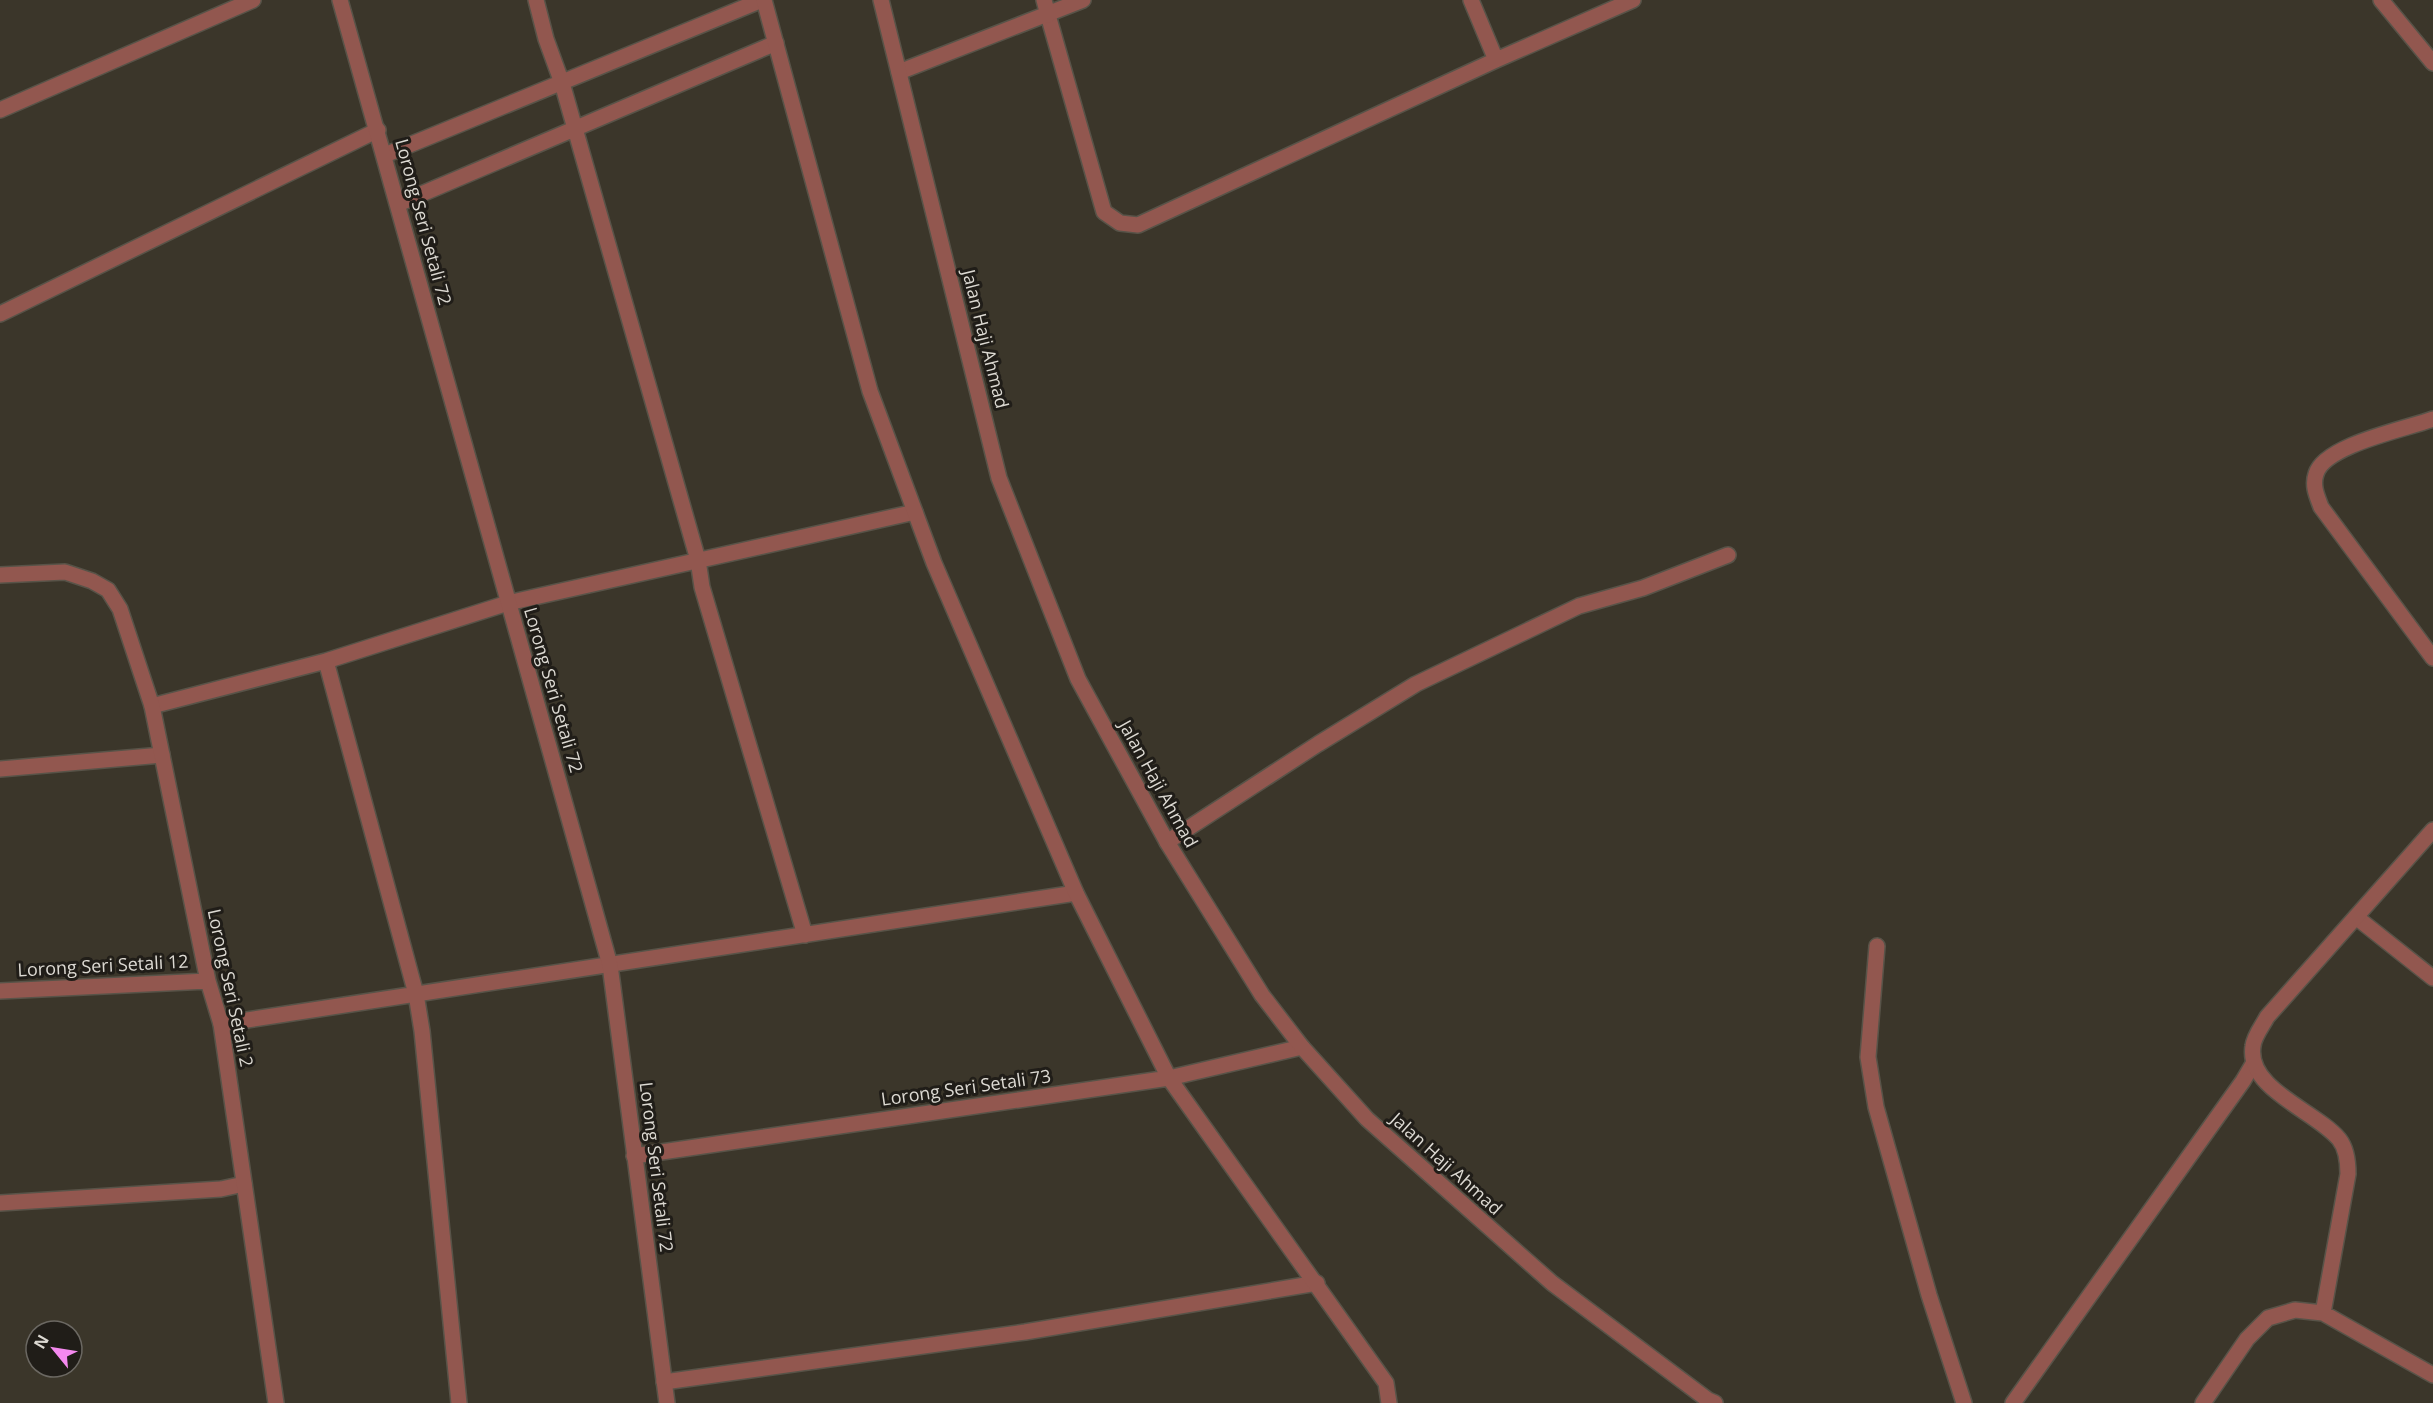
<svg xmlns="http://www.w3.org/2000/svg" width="2433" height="1403" font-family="'Open Sans',sans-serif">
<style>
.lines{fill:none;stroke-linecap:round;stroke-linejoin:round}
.service-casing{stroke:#585348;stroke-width:18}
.minor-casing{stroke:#585348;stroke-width:18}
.tertiary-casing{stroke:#585348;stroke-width:18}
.service{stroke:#92574f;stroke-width:15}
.minor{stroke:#92574f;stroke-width:15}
.tertiary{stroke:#92574f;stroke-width:15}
.labels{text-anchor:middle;stroke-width:6;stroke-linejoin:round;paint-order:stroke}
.street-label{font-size:18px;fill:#dcd9d2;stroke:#201d18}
</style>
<rect width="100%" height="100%" fill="#3b362a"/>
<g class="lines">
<defs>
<path id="service" d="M 536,0 L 546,39 L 562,83 L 698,560 L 702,587 L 805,935
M 1471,0 L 1496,60
M 1048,15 L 1104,212 L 1120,223 L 1138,225 L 1496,60 L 1633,0
M 385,155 L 762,0
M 398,204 L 776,43
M 0,314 L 378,130
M 326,661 L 416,994 L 422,1031 L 459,1403
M 152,706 L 326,661 L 508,603 L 915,512
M 0,769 L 162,755
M 1167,842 L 1318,744 L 1416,684 L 1579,606 L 1643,588 L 1728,555
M 2356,917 L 2433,978
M 221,1024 L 1076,893
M 0,1203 L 221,1189 L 244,1184
M 664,1382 L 1025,1332 L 1317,1283
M 2013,1403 L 2243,1081 L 2253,1064"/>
<path id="minor" d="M 340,0 L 610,965 L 667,1403
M 764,0 L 870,391 L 934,563 L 1076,893 L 1169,1078 L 1386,1383 L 1389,1403
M 1044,0 L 1048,15
M 2381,0 L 2433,63
M 899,72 L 1083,0
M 0,110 L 253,0
M 2433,419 C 2406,429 2324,445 2316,474 C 2312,486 2317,496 2321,507 L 2433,658
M 0,575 L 65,572 L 92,581 L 108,590 L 120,609 L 152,706 L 208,981 L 221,1024 L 276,1403
M 1877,946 L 1868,1057 L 1876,1107 L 1929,1295 L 1964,1403
M 0,991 L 208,981
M 634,1156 L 1169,1078 L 1302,1047
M 2323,1313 L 2348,1174 C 2348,1162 2347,1149 2339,1139 C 2316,1111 2246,1089 2253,1046 C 2254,1036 2263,1025 2267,1017 L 2433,830
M 2203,1403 L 2247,1339 L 2268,1318 L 2295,1310 L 2323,1313 L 2433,1375"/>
<path id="tertiary" d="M 881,0 L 999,478 L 1078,679 L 1167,842 L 1262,995 L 1302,1047 L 1367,1119 L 1552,1283 L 1708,1400 L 1715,1403"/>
</defs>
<use href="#service" class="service-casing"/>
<use href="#minor" class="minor-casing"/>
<use href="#tertiary" class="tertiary-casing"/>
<use href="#service" class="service"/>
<use href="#minor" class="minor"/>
<use href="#tertiary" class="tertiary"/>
</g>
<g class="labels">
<g class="street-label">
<text transform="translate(423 222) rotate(75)" y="6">Lorong Seri Setali 72</text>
<text transform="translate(985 339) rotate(76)" y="6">Jalan Haji Ahmad</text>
<text transform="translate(553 690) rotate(74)" y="6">Lorong Seri Setali 72</text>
<text transform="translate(1158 784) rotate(61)" y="6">Jalan Haji Ahmad</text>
<text transform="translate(103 966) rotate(-3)" y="6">Lorong Seri Setali 12</text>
<text transform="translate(230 988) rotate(78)" y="6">Lorong Seri Setali 2</text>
<text transform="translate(966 1088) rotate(-8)" y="6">Lorong Seri Setali 73</text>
<text transform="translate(1446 1164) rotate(42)" y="6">Jalan Haji Ahmad</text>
<text transform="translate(656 1167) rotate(83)" y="6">Lorong Seri Setali 72</text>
</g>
</g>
<g transform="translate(54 1349) rotate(300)"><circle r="28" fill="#201d18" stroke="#6b6862" stroke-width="1.5"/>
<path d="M0-4.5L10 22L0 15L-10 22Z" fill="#f589ef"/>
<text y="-9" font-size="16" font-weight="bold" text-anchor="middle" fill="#dcd9d2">N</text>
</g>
</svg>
